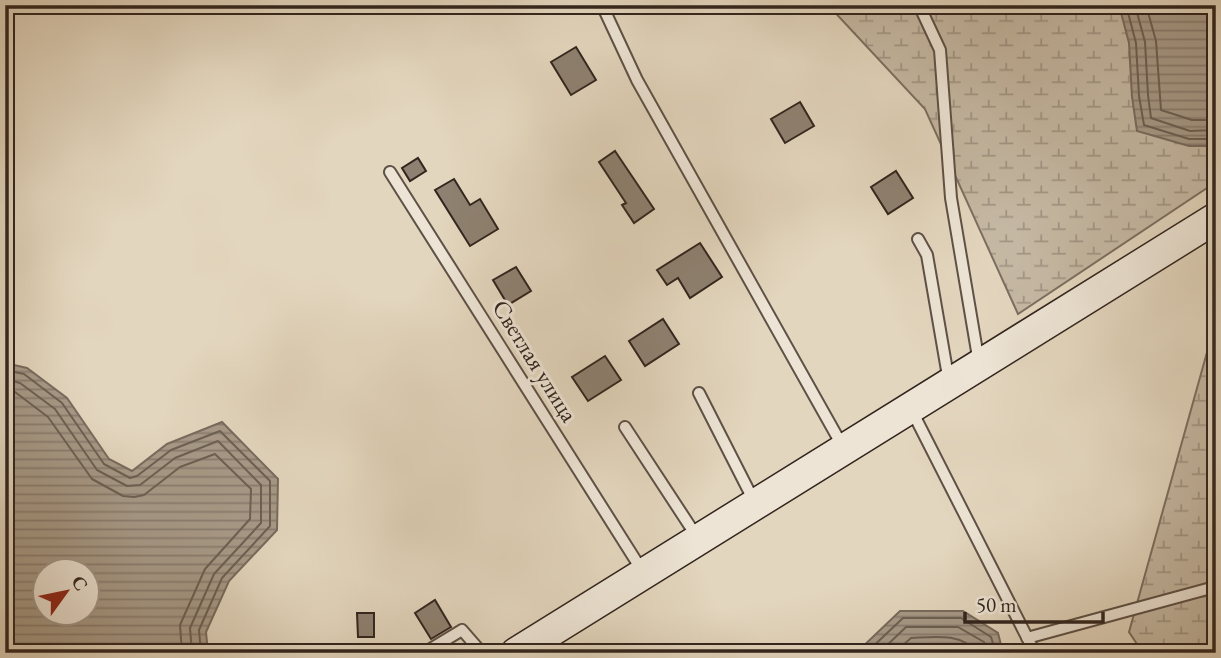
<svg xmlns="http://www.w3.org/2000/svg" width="1221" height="658" font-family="'EB Garamond',serif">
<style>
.wetland{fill:url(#wetland-marsh);stroke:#7c6e60;stroke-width:2}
.water{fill:url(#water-rules);stroke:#786b5e;stroke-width:2;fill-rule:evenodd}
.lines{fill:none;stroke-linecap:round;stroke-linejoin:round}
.shore{stroke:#6c6053;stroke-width:2}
.building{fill:#8e8171;stroke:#32251e;stroke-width:2}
.lane-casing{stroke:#5e5146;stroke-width:14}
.secondary-casing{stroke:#32251e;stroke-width:33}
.lane{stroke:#ede4d5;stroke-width:10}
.secondary{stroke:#ede4d5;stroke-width:30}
.labels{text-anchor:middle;stroke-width:6;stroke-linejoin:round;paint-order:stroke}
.street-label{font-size:24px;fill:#32251e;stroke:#ede4d5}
</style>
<defs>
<pattern id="wetland-marsh" width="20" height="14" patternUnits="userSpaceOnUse" patternTransform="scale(1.75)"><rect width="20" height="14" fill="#c5b8a3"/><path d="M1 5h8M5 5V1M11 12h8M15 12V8" fill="none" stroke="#a19584"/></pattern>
<pattern id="water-rules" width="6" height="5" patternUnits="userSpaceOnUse" patternTransform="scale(1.75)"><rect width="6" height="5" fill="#a79a88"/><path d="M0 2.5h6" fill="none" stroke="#897d6f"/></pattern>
</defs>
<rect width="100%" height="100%" fill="#e3d6be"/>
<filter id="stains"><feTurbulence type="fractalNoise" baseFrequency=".00286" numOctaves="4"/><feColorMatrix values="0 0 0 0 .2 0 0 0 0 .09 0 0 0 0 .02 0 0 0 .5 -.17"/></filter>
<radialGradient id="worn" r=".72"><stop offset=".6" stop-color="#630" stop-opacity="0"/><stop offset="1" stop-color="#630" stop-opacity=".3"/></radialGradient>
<path class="wetland" d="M 828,5 L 1216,5 L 1216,182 L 1018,314 L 925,109 Z
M 1216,320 L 1216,653 L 1143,653 L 1129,632 Z"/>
<path class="water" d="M 1119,5 L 1216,5 L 1216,146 L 1189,146 L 1137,131 L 1132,97 L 1129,43 Z
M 5,363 L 27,368 L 67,398 L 109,459 L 132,471 L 167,444 L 222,422 L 278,479 L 277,530 L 229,581 L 206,632 L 208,653 L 5,653 ZM 46,570 L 88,570 L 88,612 L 46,612 Z
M 900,611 L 963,611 L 998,633 L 1003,653 L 856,653 Z"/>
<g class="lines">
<path class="shore" d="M 1126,5 L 1136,43 L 1139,96 L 1144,125 L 1189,139 L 1216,139
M 1135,5 L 1145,42 L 1148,95 L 1151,118 L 1190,131 L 1216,130
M 1146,5 L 1156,41 L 1161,110 L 1192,120 L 1216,120
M 5,370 L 24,374 L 62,403 L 104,464 L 130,478 L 137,476 L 171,450 L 220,431 L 270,481 L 270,526 L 222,578 L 199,630 L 201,653
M 5,379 L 20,383 L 55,409 L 97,470 L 127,486 L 140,485 L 175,458 L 218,441 L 261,485 L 261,523 L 214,574 L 190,628 L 192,653
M 5,390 L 15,392 L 48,417 L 92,479 L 123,496 L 134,497 L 144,495 L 180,467 L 215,454 L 251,489 L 250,519 L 205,569 L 180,625 L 182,653
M 866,653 L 903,618 L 961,618 L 991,637 L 996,653
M 879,653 L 906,627 L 958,627 L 984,642 L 987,653
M 894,653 L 911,638 C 932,637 963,632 976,653"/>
</g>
<path class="building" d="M 576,47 L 596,80 L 571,95 L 551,62 Z
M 800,102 L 814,126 L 785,143 L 771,119 Z
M 615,151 L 654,209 L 634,223 L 622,205 L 626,203 L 599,162 Z
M 418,158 L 426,171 L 410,181 L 402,168 Z
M 896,171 L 913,198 L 888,214 L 871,187 Z
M 454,179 L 470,205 L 480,199 L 498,229 L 470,246 L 435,190 Z
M 700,243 L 722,277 L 690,298 L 678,278 L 667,285 L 657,270 Z
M 516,267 L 531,291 L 508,305 L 493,280 Z
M 663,319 L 679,344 L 645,366 L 629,341 Z
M 605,356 L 621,380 L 588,401 L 572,377 Z
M 435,600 L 451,627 L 431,639 L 415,613 Z
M 357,613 L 374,613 L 374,637 L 358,637 Z"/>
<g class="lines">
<defs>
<path id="lane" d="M 602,5 L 637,80 L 843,447
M 919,5 L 940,50 L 951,198 L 979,363
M 390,172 L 643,572
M 918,239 L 927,255 L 949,382
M 699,393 L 755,503
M 912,411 L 1035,653
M 625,427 L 697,537
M 1027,638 L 1211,588
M 424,653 L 462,630 L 482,653"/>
<path id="secondary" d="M 516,653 L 1216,218"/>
</defs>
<use href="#lane" class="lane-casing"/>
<use href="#secondary" class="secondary-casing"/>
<use href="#lane" class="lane"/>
<use href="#secondary" class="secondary"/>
</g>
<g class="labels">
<g class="street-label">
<text transform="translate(535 361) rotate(58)" y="8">Светлая улица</text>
</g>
</g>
<rect width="1221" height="658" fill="none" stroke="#e3d6be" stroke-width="28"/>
<rect x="7" y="7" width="1207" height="644" fill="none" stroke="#32251e" stroke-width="3.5"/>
<rect x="14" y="14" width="1193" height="630" fill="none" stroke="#32251e" stroke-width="2"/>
<g transform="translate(66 592) rotate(57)"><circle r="33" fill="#ede4d5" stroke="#a2988c" stroke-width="2"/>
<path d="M0-5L12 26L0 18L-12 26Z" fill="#8f2418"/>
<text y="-10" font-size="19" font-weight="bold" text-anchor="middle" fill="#32251e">С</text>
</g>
<path d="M965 612v10h138v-10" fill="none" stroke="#32251e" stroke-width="3.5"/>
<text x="976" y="612" font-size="21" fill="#32251e" stroke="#ede4d5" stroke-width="5" paint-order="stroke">50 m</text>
<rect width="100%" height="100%" filter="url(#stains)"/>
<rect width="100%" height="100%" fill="url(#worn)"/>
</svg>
